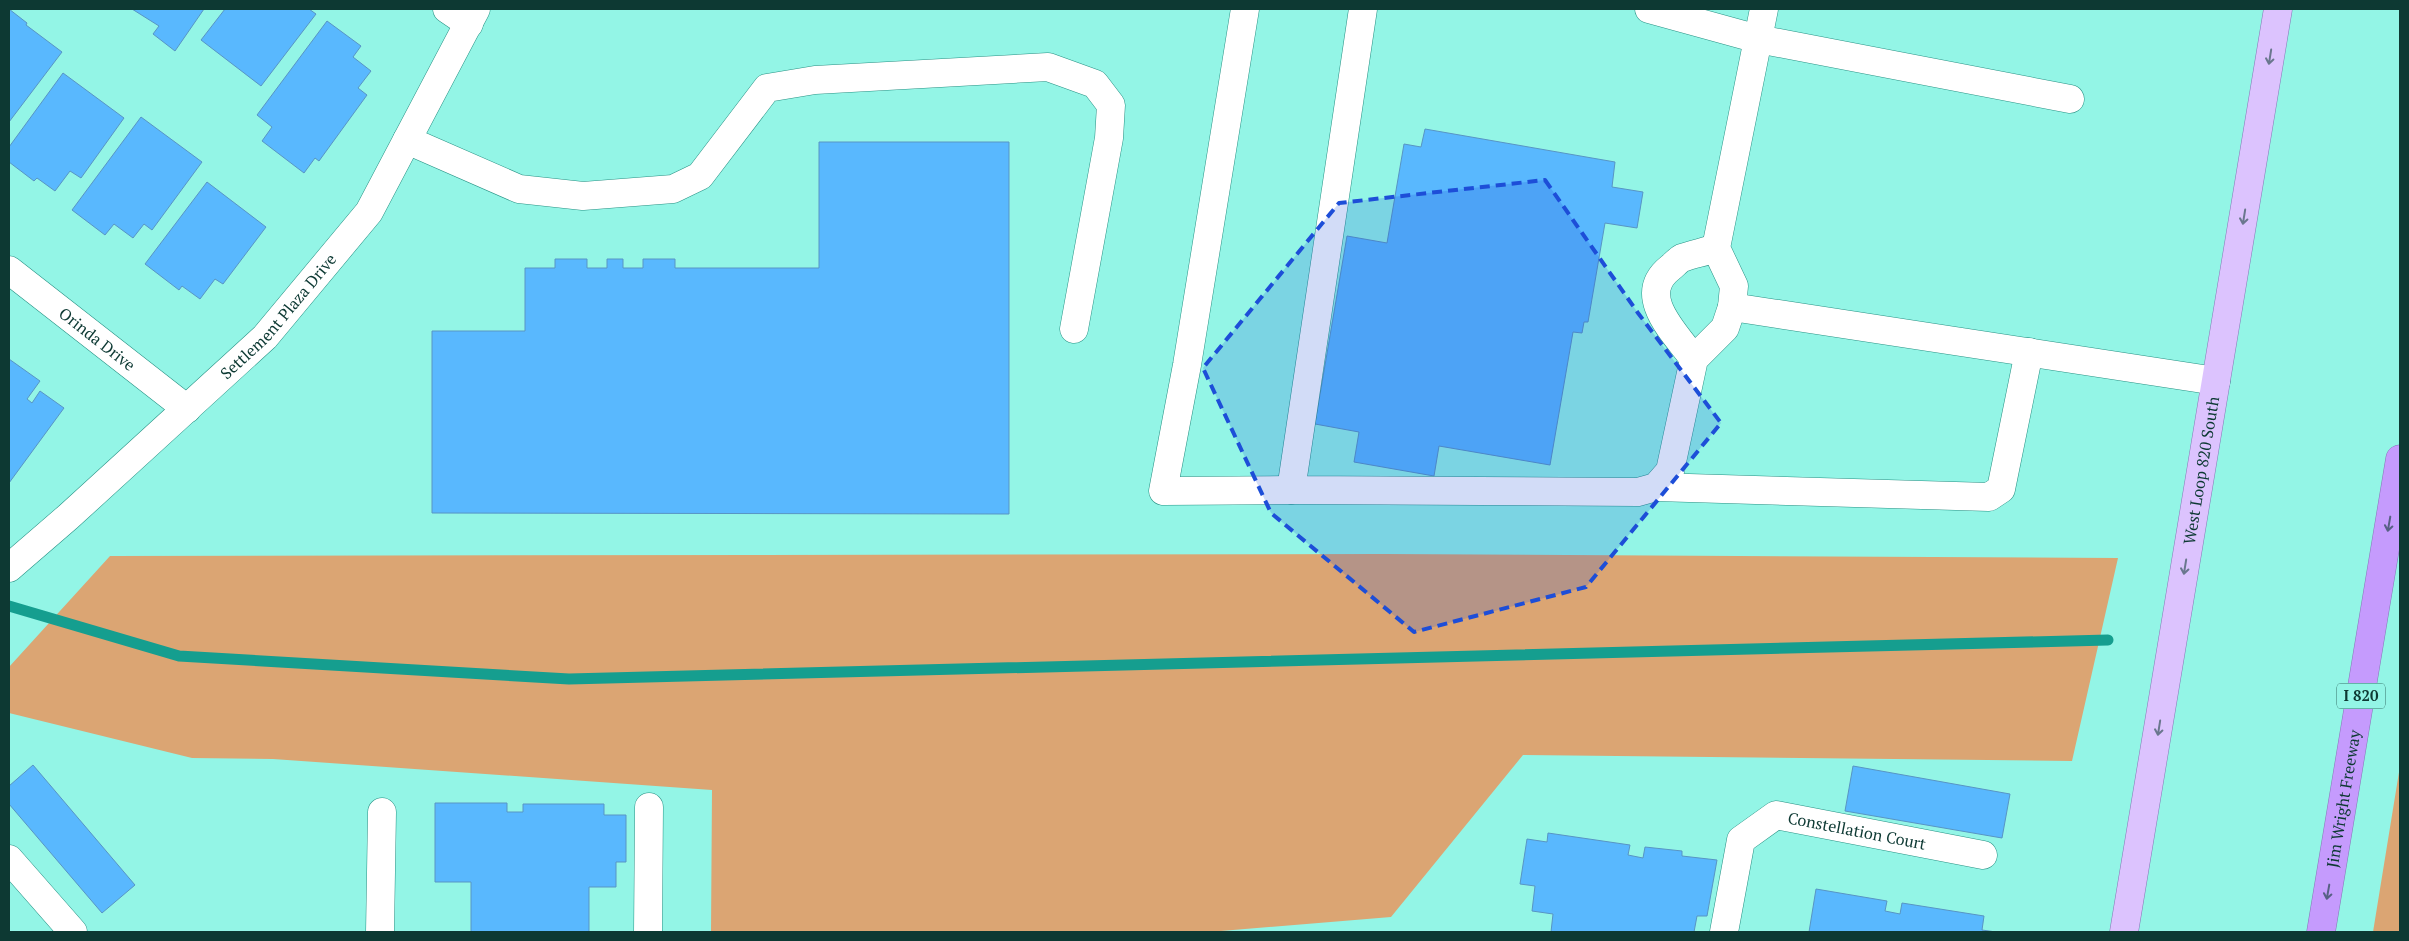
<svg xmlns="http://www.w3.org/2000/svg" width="2409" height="941" font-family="'PT Serif',serif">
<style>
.green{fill:#dba573}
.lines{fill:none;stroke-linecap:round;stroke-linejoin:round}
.stream{stroke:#159e8f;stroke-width:11}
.building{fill:#59b8fe;stroke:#5895c4}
.minor-casing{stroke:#289285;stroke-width:29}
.major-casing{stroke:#8579b6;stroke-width:29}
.highway-casing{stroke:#8579b6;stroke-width:29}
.minor{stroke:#fff;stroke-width:28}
.major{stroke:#dcc3fe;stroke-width:28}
.highway{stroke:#c59bfd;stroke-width:28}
.oneway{stroke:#6a778e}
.oneway2{stroke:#576084}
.marked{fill:#1d4ed8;fill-opacity:0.2;stroke:#1d4ed8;stroke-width:4;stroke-dasharray:10 6;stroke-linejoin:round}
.labels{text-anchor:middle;stroke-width:4;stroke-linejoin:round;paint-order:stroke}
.shield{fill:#93f5e6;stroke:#357169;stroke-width:1}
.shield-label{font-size:15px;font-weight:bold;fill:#0d3933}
.street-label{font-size:16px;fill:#0d3933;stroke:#93f5e6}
</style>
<rect width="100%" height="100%" fill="#93f5e6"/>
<path class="green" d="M 1382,554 L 2118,558 L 2072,761 L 1523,755 L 1391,917 L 1209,932 L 711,932 L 712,790 L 273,759 L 192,758 L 9,713 L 9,667 L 110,556 Z
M 2400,766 L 2400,932 L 2373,932 Z"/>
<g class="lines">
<path class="stream" d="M 9,606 L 179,656 L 569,679 L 2108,640"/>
</g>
<path class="building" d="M 9,9 L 27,23 L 26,25 L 62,52 L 9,122 Z
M 132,9 L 204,9 L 175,51 L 153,34 L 159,26 Z
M 225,9 L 309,9 L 316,14 L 261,86 L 201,40 Z
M 327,21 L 361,46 L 353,57 L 371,71 L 358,88 L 367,95 L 319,161 L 315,158 L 304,173 L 262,141 L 272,127 L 257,115 Z
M 63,73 L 124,118 L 81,178 L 70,171 L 55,191 L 37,178 L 34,181 L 9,162 L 9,147 Z
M 141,117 L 202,162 L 152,230 L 144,224 L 133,238 L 114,224 L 105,235 L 72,210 Z
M 1425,129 L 1615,162 L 1612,187 L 1643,192 L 1637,228 L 1605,223 L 1588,322 L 1584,322 L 1582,333 L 1573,332 L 1550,465 L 1439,446 L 1434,476 L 1354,462 L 1359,432 L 1315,424 L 1347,236 L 1387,243 L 1404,144 L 1421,147 Z
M 819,142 L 1009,142 L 1009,514 L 432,513 L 432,331 L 525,331 L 525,268 L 555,268 L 555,259 L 587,259 L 587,268 L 607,268 L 607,259 L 623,259 L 623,268 L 643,268 L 643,259 L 675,259 L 675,268 L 819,268 Z
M 207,182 L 266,227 L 223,284 L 215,279 L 200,299 L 182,286 L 179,290 L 145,264 Z
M 9,359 L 40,381 L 27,399 L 32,403 L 40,391 L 64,408 L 9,483 Z
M 33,765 L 135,885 L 102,913 L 9,804 L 9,786 Z
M 1853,766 L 2010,794 L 2002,838 L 1845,811 Z
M 435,803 L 507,803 L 507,812 L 523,812 L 523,804 L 604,804 L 604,815 L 626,815 L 626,862 L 616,862 L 616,887 L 589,887 L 589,932 L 471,932 L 471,882 L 435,882 Z
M 1548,833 L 1630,845 L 1628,855 L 1643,858 L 1645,847 L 1682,851 L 1682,856 L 1717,860 L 1707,916 L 1697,916 L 1694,932 L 1551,932 L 1553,914 L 1532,911 L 1535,886 L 1520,884 L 1527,839 L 1547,842 Z
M 1816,889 L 1887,901 L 1885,911 L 1900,914 L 1902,903 L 1984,916 L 1982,930 L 1996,932 L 1809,932 Z"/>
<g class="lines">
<defs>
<g id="minor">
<path d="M 447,9 L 469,24"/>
<path d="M 1245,9 L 1187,365 L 1163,491 L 1291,490"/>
<path d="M 1363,9 L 1291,490 L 1638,492 L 1656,487 L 1670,471 L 1694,359 L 1725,328 L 1732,307"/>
<path d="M 1649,9 L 1758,39 L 2070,99"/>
<path d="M 1764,9 L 1716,248 L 1734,286 L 1732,307 L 2216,381"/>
<path d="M 407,140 L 519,189 L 583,196 L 673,189 L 700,176 L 767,88 L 815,80 L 1048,67 L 1095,84 L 1111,105 L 1109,138 L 1074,329"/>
<path id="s1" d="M 9,270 L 187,409"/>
<path d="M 1694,359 C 1675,333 1635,296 1670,268 C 1674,265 1678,260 1682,258 C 1693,254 1705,252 1716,248"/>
<path d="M 1656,487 L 1989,497 L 2001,489 L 2029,352"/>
<path id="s2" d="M 9,568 L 68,517 L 265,337 L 369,212 L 476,9"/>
<path d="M 9,859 L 73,932"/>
<path d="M 380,932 L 382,812"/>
<path d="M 648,932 L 649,807"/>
<path id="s3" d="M 1724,932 L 1741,840 L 1776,815 L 1983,855"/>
</g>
<g id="major">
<path id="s4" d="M 2124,932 L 2278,9"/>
</g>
<g id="highway">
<path id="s5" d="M 2321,932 L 2400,459"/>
</g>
</defs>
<use href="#minor" class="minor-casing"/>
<use href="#major" class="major-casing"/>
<use href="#highway" class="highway-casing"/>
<use href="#minor" class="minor"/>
<use href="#major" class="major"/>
<use href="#highway" class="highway"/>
</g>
<defs><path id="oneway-shaft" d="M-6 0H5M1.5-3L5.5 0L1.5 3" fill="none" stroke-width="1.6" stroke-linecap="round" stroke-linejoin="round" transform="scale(1.25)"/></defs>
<g class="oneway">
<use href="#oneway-shaft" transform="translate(2270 57) rotate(99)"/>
<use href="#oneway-shaft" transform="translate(2244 217) rotate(99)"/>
<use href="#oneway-shaft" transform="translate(2185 567) rotate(99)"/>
<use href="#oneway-shaft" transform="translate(2159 728) rotate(99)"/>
</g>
<g class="oneway2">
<use href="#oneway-shaft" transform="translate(2389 524) rotate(100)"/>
<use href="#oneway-shaft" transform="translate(2328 892) rotate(100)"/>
</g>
<path class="marked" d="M 1545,180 L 1638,313 L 1721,423 L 1586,587 L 1414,632 L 1271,513 L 1203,368 L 1339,203 Z"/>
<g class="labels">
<rect class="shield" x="2337" y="683.5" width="48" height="25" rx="4"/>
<g class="shield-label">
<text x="2361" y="701">I 820</text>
</g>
<g class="street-label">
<text dy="6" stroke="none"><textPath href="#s2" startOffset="369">Settlement Plaza Drive</textPath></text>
<text dy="6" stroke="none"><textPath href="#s1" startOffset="112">Orinda Drive</textPath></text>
<text dy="6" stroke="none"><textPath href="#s4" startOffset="468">West Loop 820 South</textPath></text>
<text dy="6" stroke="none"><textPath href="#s5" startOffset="135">Jim Wright Freeway</textPath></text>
<text dy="6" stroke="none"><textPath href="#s3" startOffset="219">Constellation Court</textPath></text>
</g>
</g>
<rect width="2409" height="941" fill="none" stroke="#0d3933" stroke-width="20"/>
</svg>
